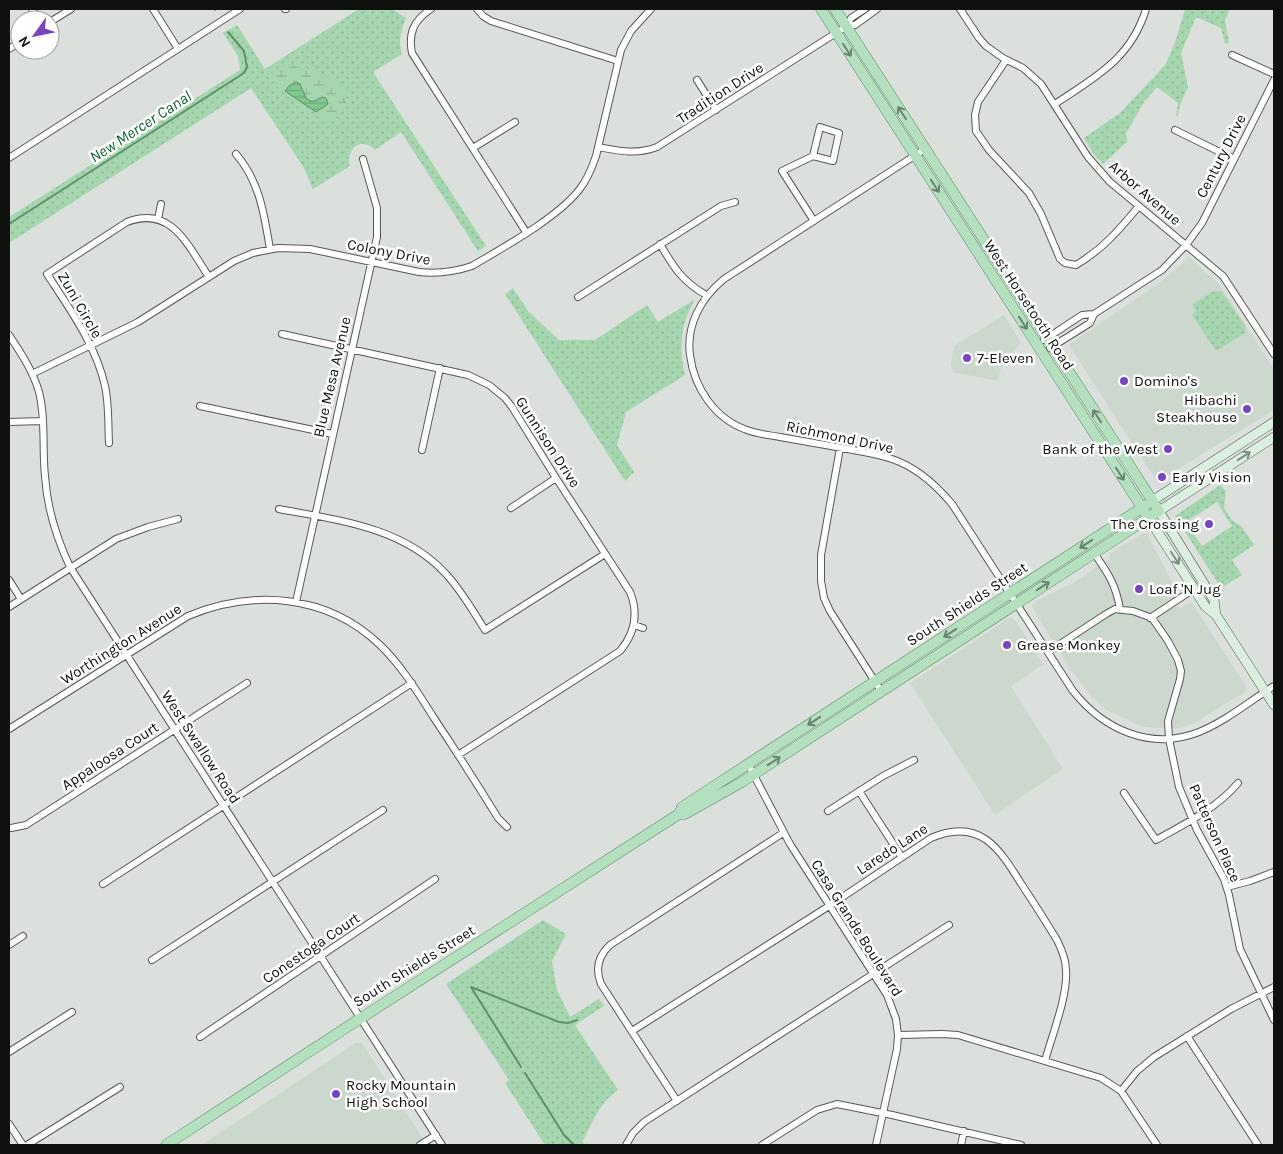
<svg xmlns="http://www.w3.org/2000/svg" width="1283" height="1154" font-family="Karla,sans-serif">
<style>
.built{fill:#ccd7cd;fill-rule:evenodd}
.green{fill:url(#green-dots);fill-rule:evenodd}
.wetland{fill:url(#wetland-marsh)}
.water{fill:url(#water-rules);stroke:#5e9169}
.lines{fill:none;stroke-linecap:round;stroke-linejoin:round}
.stream{stroke:#5e9169;stroke-width:2}
.street-casing{stroke:#565a56;stroke-width:8}
.secondary-casing{stroke:#565a56;stroke-width:10}
.primary-casing{stroke:#5b8a65;stroke-width:11}
.street{stroke:#fff;stroke-width:6}
.secondary{stroke:#daefdf;stroke-width:9}
.primary{stroke:#b5e0bf;stroke-width:10}
.oneway{stroke:#6a8370}
.oneway2{stroke:#7f8b81}
.poi-dot{fill:#7945bc;stroke:#fff;stroke-width:2}
.labels{text-anchor:middle;stroke-width:5;stroke-linejoin:round;paint-order:stroke}
.street-label{font-size:15px;fill:#0f110f;stroke:#fff}
.poi-label{font-size:15px;fill:#0f110f;stroke:#fff;text-anchor:start}
.water-label{font-size:16px;font-style:italic;fill:#10612e;stroke:#fff}
</style>
<defs>
<pattern id="green-dots" width="8" height="8" patternUnits="userSpaceOnUse" patternTransform="scale(1.25)"><rect width="8" height="8" fill="#a6d6af"/><path d="M2 2h.1M6 6h.1" fill="none" stroke="#8eb795" stroke-width="1.8" stroke-linecap="round"/></pattern>
<pattern id="wetland-marsh" width="20" height="14" patternUnits="userSpaceOnUse" patternTransform="scale(1.25)"><rect width="20" height="14" fill="#a6d6af"/><path d="M1 5h8M5 5V1M11 12h8M15 12V8" fill="none" stroke="#8eb795"/></pattern>
<pattern id="water-rules" width="6" height="5" patternUnits="userSpaceOnUse" patternTransform="scale(1.25)"><rect width="6" height="5" fill="#80c890"/><path d="M0 2.5h6" fill="none" stroke="#6dab7b"/></pattern>
</defs>
<rect width="100%" height="100%" fill="#dbe0dc"/>
<path class="built" d="M 1187,258 L 1190,258 L 1219,284 L 1274,369 L 1274,410 L 1157,482 L 1069,345 L 1156,285 L 1175,270 ZM 1192,306 L 1245,333 L 1216,351 L 1192,315 L 1196,312 Z
M 1004,315 L 1021,343 L 1003,363 L 997,381 L 953,372 L 951,364 L 954,346 Z
M 1144,533 L 1147,534 L 1176,589 L 1173,603 L 1181,608 L 1190,602 L 1192,603 L 1246,686 L 1245,692 L 1194,723 L 1180,728 L 1156,728 L 1140,726 L 1105,709 L 1092,697 L 1070,669 L 1033,609 L 1032,605 L 1035,602 L 1076,581 L 1109,558 L 1110,553 Z
M 1011,617 L 1015,620 L 1043,664 L 1011,686 L 1063,769 L 995,815 L 910,683 Z
M 356,1043 L 362,1043 L 427,1145 L 201,1145 Z"/>
<path class="green" d="M 359,9 L 392,9 L 406,18 C 401,31 398,40 402,54 L 373,72 L 486,246 L 478,251 L 401,132 L 375,150 C 373,148 371,146 368,145 C 355,139 346,155 350,166 L 313,189 L 304,168 L 251,88 L 9,243 L 9,217 L 240,70 L 238,56 L 223,33 L 237,25 L 265,69 Z
M 1185,9 L 1230,9 L 1225,20 L 1229,43 L 1225,44 L 1221,28 L 1196,17 L 1181,53 L 1188,87 L 1180,105 L 1178,116 L 1176,116 L 1178,103 L 1157,87 L 1144,102 L 1126,133 L 1127,142 L 1103,164 L 1093,153 L 1084,138 L 1120,113 L 1165,65 L 1175,43 Z
M 513,288 L 528,311 L 559,340 L 595,340 L 647,305 L 658,322 L 694,300 C 692,307 688,312 686,319 C 680,336 680,357 685,375 L 626,412 L 617,445 L 634,472 L 625,481 L 505,294 Z
M 1221,291 L 1245,326 L 1245,333 L 1216,351 L 1192,315 L 1196,312 L 1192,305 L 1212,292 Z
M 1220,485 L 1226,491 L 1224,508 L 1232,520 L 1242,527 L 1254,545 L 1232,560 L 1242,575 L 1221,588 L 1175,516 ZM 1217,502 L 1232,526 L 1202,546 L 1186,522 Z
M 543,920 L 566,934 L 552,961 L 557,990 L 570,1017 L 599,999 L 604,1006 L 575,1025 L 618,1090 C 600,1102 591,1124 582,1143 L 590,1145 L 545,1145 L 505,1083 L 509,1080 L 446,984 Z"/>
<path class="wetland" d="M 286,64 C 306,66 344,78 347,100 C 344,109 339,117 331,121 L 325,119 L 316,112 L 328,104 L 322,97 L 310,101 L 306,98 L 302,88 L 288,87 L 285,91 L 273,82 L 271,75 C 275,68 279,66 286,64 Z"/>
<path class="water" d="M 296,82 L 300,84 L 306,98 L 310,101 L 315,101 L 322,97 L 326,98 L 328,104 L 316,112 L 285,91 L 288,87 Z"/>
<g class="lines">
<path class="stream" d="M 214,9 L 215,10
M 9,224 L 244,73 L 247,67 L 244,51 L 228,32
M 521,1067 L 471,987 L 559,1022 L 568,1023 L 577,1020
M 525,1073 L 564,1135 L 574,1145"/>
<defs>
<path id="street" d="M 32,9 L 39,20
M 153,9 L 178,49
M 285,9 L 286,9
M 431,9 C 414,20 408,33 412,53 L 526,232
M 477,9 L 483,16 L 491,21 L 618,61
M 960,9 L 979,38 L 986,46 L 1003,58 L 1023,68 L 1041,84 L 1088,157 L 1110,182 L 1223,276 L 1274,354
M 50,22 L 71,9
M 847,26 L 851,18 L 865,9
M 9,49 L 20,42
M 1232,55 L 1274,74
M 1006,60 L 978,102 L 975,115 L 976,131 L 989,150 L 1029,193 L 1041,214 L 1060,259 L 1065,263 L 1076,265 C 1103,249 1119,230 1139,206
M 697,80 L 716,110
M 1055,104 C 1095,77 1131,59 1146,9
M 1175,130 L 1234,159
M 598,147 C 619,151 636,155 657,147 L 847,26 L 855,25 L 877,9
M 473,148 L 515,122
M 925,149 L 724,279 C 701,298 686,325 690,355 C 694,388 715,419 747,430 C 757,434 769,435 780,437 C 803,441 825,445 848,449 C 863,452 878,454 892,459 C 916,467 936,485 952,504 L 1073,691 C 1104,730 1151,751 1199,732 C 1226,721 1250,701 1274,686
M 236,154 C 260,182 264,214 270,249
M 813,156 L 820,127 L 839,133 L 833,161 L 813,156 L 782,171 L 814,221
M 9,158 L 240,9
M 158,219 L 161,204
M 660,244 C 674,268 682,281 706,295
M 578,297 L 721,206 L 735,202
M 282,334 L 468,375 L 489,385 L 505,398 L 512,407 L 556,478 L 630,592 C 639,614 635,633 620,651 L 458,755
M 9,335 C 21,353 33,371 39,392 C 46,419 42,449 45,476 C 47,509 56,537 70,567 L 442,1145
M 1044,340 L 1082,315 L 1094,314 L 1162,270 L 1186,245 L 1202,223 L 1274,80
M 1050,348 L 1090,323 L 1094,314
M 32,374 L 138,322 L 234,261 L 253,253 L 278,248 L 310,249 L 419,272 C 438,274 454,272 472,266 C 504,247 557,218 579,190 C 587,180 592,168 596,156 L 621,50 L 631,31 L 651,9
M 200,406 L 332,434
M 9,422 L 42,421
M 109,443 C 108,424 109,404 105,386 C 96,345 69,308 47,274 L 127,222 C 172,205 188,246 209,277
M 840,448 L 821,555 L 821,581 L 824,598 L 830,611 L 881,691
M 422,450 L 440,368
M 511,508 L 556,478
M 279,509 C 338,520 403,527 446,574 C 461,590 473,611 485,630 L 605,554
M 1094,553 C 1108,573 1116,585 1120,609
M 9,580 L 21,599
M 296,602 L 377,237 L 377,208 L 363,159
M 9,607 L 116,539 L 148,527 L 178,519
M 1150,618 L 1194,589
M 634,625 L 643,628
M 1048,652 L 1106,614 L 1115,609 L 1123,610 L 1133,611 L 1152,618 L 1168,641 L 1178,660 L 1181,671 L 1180,679 L 1168,721 L 1169,739 L 1179,787 L 1197,830 L 1224,879 L 1229,895 L 1240,949 L 1274,1020
M 9,729 L 188,616 C 253,589 327,594 380,645 C 402,666 418,693 434,718 C 456,751 477,784 498,818 L 507,827
M 748,764 L 790,844 L 887,995 L 896,1019 L 898,1035 L 897,1049 L 876,1145
M 859,791 L 901,856
M 1124,793 L 1156,840 C 1186,823 1216,809 1238,783
M 828,811 L 883,776 L 914,760
M 11,828 L 26,825 L 247,683
M 103,884 L 412,683
M 1227,887 L 1250,881 L 1274,872
M 9,945 L 23,936
M 152,960 L 383,810
M 632,1031 L 829,906 L 931,838 C 980,817 999,848 1022,885 C 1034,903 1046,922 1057,940 C 1062,950 1066,959 1066,970 C 1068,996 1052,1035 1045,1061
M 898,1035 L 942,1034 L 958,1035 L 1101,1078 L 1121,1091 L 1157,1145
M 1187,1036 L 1258,1145
M 200,1037 L 435,879
M 9,1052 L 72,1012
M 1121,1091 L 1137,1071 L 1154,1057 L 1231,1009 L 1274,987
M 677,1101 L 601,984 C 595,969 598,956 610,945 L 783,833
M 9,1124 L 23,1145
M 27,1145 L 120,1087
M 420,1145 L 436,1135
M 626,1145 L 633,1133 L 644,1122 L 949,925
M 762,1145 L 817,1110 L 837,1104 L 892,1115 L 1021,1145
M 961,1145 L 964,1131"/>
<path id="secondary" d="M 1152,501 L 1274,422
M 1148,517 L 1205,606 L 1216,615 L 1274,705
M 1216,615 L 1214,600 L 1159,511 L 1274,437"/>
<path id="primary" d="M 821,9 L 1148,517
M 679,814 L 682,807 L 1146,505
M 166,1145 L 361,1018 L 679,814 L 685,814 L 742,782 L 1159,511 L 835,9"/>
</defs>
<use href="#street" class="street-casing"/>
<use href="#secondary" class="secondary-casing"/>
<use href="#primary" class="primary-casing"/>
<use href="#street" class="street"/>
<use href="#secondary" class="secondary"/>
<use href="#primary" class="primary"/>
</g>
<defs><path id="oneway-shaft" d="M-6 0H5M1.5-3L5.5 0L1.5 3" fill="none" stroke-width="1.6" stroke-linecap="round" stroke-linejoin="round" transform="scale(1.25)"/></defs>
<g class="oneway">
<use href="#oneway-shaft" transform="translate(847 50) rotate(57)"/>
<use href="#oneway-shaft" transform="translate(902 113) rotate(-123)"/>
<use href="#oneway-shaft" transform="translate(935 186) rotate(57)"/>
<use href="#oneway-shaft" transform="translate(1023 323) rotate(57)"/>
<use href="#oneway-shaft" transform="translate(1097 416) rotate(-123)"/>
<use href="#oneway-shaft" transform="translate(1120 474) rotate(57)"/>
<use href="#oneway-shaft" transform="translate(1086 544) rotate(147)"/>
<use href="#oneway-shaft" transform="translate(1043 586) rotate(-33)"/>
<use href="#oneway-shaft" transform="translate(950 633) rotate(147)"/>
<use href="#oneway-shaft" transform="translate(814 721) rotate(147)"/>
<use href="#oneway-shaft" transform="translate(774 761) rotate(-33)"/>
</g>
<g class="oneway2">
<use href="#oneway-shaft" transform="translate(1244 456) rotate(-33)"/>
<use href="#oneway-shaft" transform="translate(1175 558) rotate(57)"/>
</g>
<g class="poi-dot">
<circle cx="967" cy="358" r="5"/>
<circle cx="1124" cy="381" r="5"/>
<circle cx="1247" cy="409" r="5"/>
<circle cx="1168" cy="449" r="5"/>
<circle cx="1162" cy="477" r="5"/>
<circle cx="1209" cy="524" r="5"/>
<circle cx="1139" cy="589" r="5"/>
<circle cx="1007" cy="645" r="5"/>
<circle cx="336" cy="1094" r="5"/>
</g>
<g class="labels">
<g class="street-label">
<text transform="translate(720 93) rotate(-33)" y="5">Tradition Drive</text>
<text transform="translate(1221 156) rotate(-63)" y="5">Century Drive</text>
<text transform="translate(1145 193) rotate(41)" y="5">Arbor Avenue</text>
<text transform="translate(389 252) rotate(11)" y="5">Colony Drive</text>
<text transform="translate(80 305) rotate(60)" y="5">Zuni Circle</text>
<text transform="translate(1029 305) rotate(57)" y="5">West Horsetooth Road</text>
<text transform="translate(332 377) rotate(-77)" y="5">Blue Mesa Avenue</text>
<text transform="translate(840 437) rotate(12)" y="5">Richmond Drive</text>
<text transform="translate(548 442) rotate(57)" y="5">Gunnison Drive</text>
<text transform="translate(967 604) rotate(-33)" y="5">South Shields Street</text>
<text transform="translate(121 644) rotate(-32)" y="5">Worthington Avenue</text>
<text transform="translate(201 747) rotate(57)" y="5">West Swallow Road</text>
<text transform="translate(110 756) rotate(-33)" y="5">Appaloosa Court</text>
<text transform="translate(1215 833) rotate(66)" y="5">Patterson Place</text>
<text transform="translate(892 849) rotate(-33)" y="5">Laredo Lane</text>
<text transform="translate(857 928) rotate(58)" y="5">Casa Grande Boulevard</text>
<text transform="translate(311 948) rotate(-34)" y="5">Conestoga Court</text>
<text transform="translate(414 966) rotate(-32)" y="5">South Shields Street</text>
</g>
<g class="poi-label">
<text x="977" y="363">7-Eleven</text>
<text x="1134" y="386">Domino's</text>
<text x="1237" y="405" text-anchor="end">Hibachi<tspan x="1237" dy="17">Steakhouse</tspan></text>
<text x="1158" y="454" text-anchor="end">Bank of the West</text>
<text x="1172" y="482">Early Vision</text>
<text x="1199" y="529" text-anchor="end">The Crossing</text>
<text x="1149" y="594">Loaf 'N Jug</text>
<text x="1017" y="650">Grease Monkey</text>
<text x="346" y="1090">Rocky Mountain<tspan x="346" dy="17">High School</tspan></text>
</g>
<g class="water-label">
<text transform="translate(140 126) rotate(-33)" y="6">New Mercer Canal</text>
</g>
</g>
<rect width="1283" height="1154" fill="none" stroke="#0f110f" stroke-width="20"/>
<g transform="translate(35 35) rotate(237)"><circle r="24" fill="#ffffff" stroke="#9fa09f"/>
<path d="M0-4L9 19L0 12L-9 19Z" fill="#7945bc"/>
<text y="-8" font-size="14" font-weight="bold" text-anchor="middle" fill="#0f110f">N</text>
</g>
</svg>
